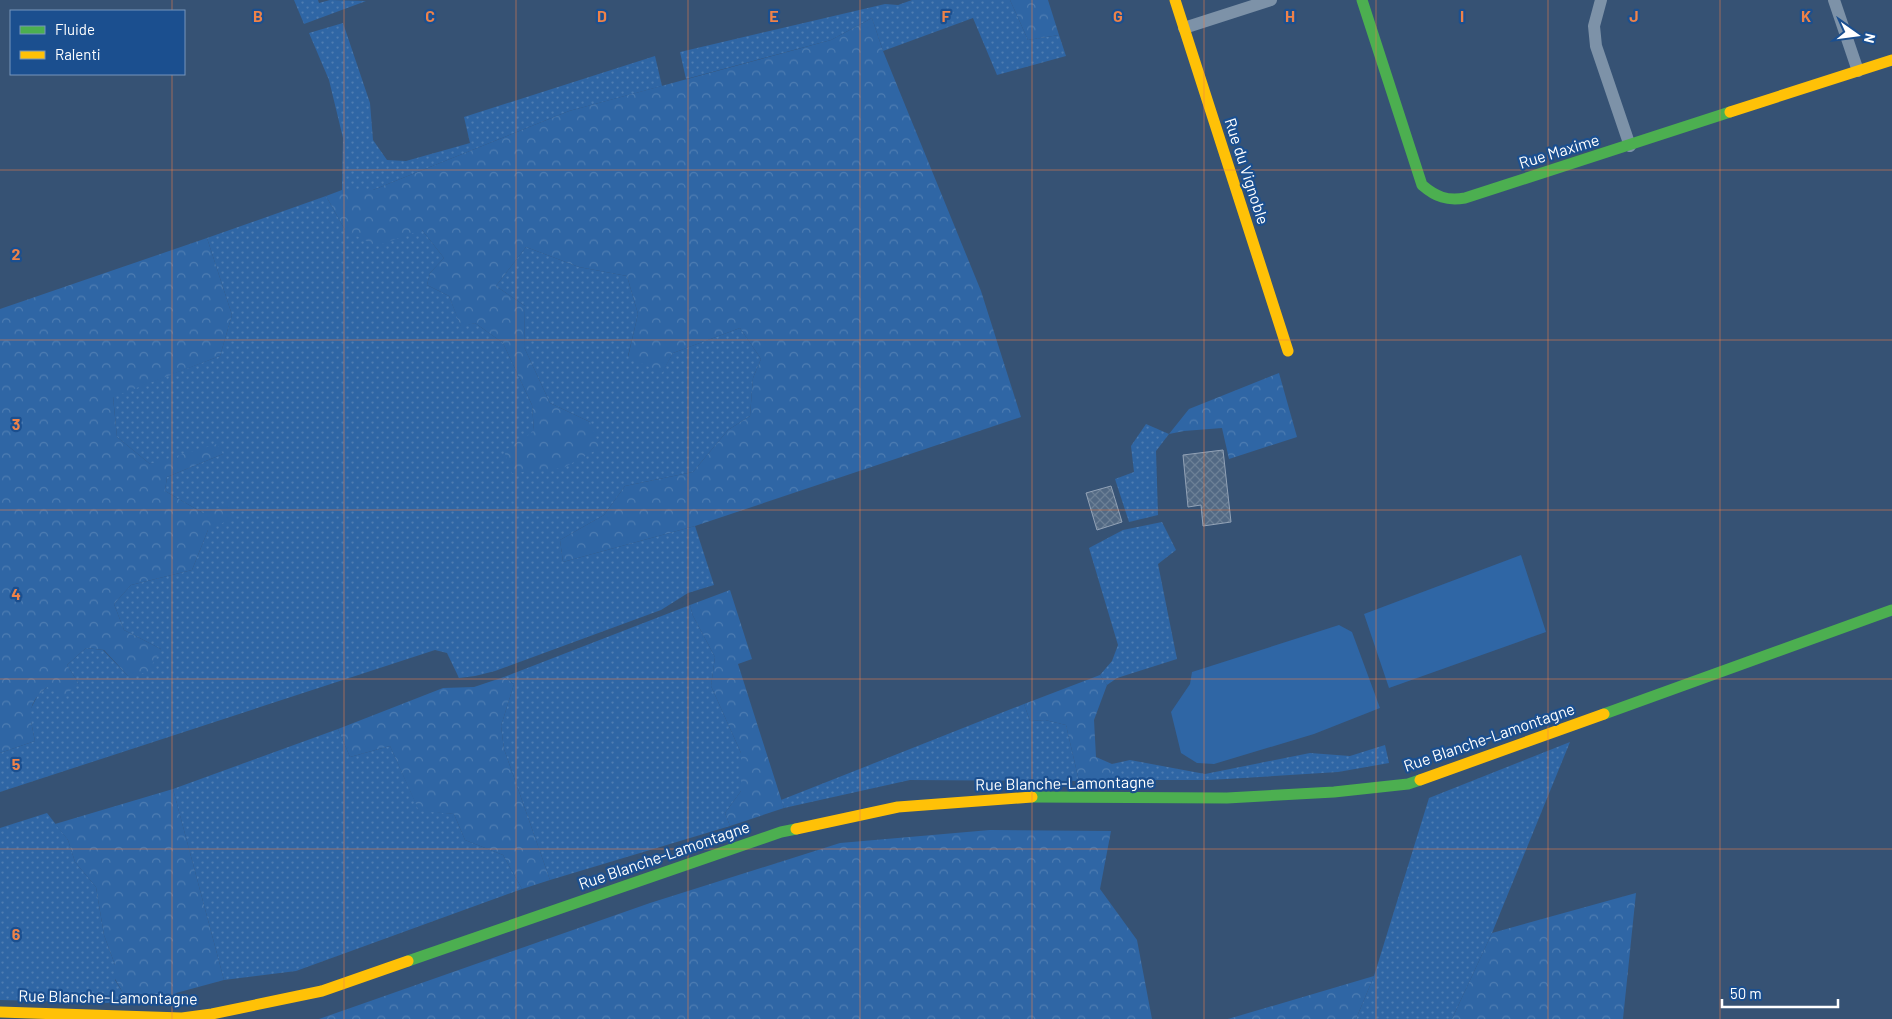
<svg xmlns="http://www.w3.org/2000/svg" width="1892" height="1019" font-family="Barlow,sans-serif">
<style>
.grass{fill:url(#grass-dots)}
.forest{fill:url(#forest-crowns)}
.garden{fill:#2f66a5}
.building{fill:url(#building-cross-hatch);stroke:#92a2b6}
.lines{fill:none;stroke-linecap:round;stroke-linejoin:round}
.street{stroke:#7d92a8;stroke-width:12}
.fast{stroke:#4caf50;stroke-width:11}
.slow{stroke:#ffc107;stroke-width:11}
.grid{fill:none;stroke:#ee8249;stroke-width:1;stroke-opacity:0.55}
.labels{text-anchor:middle;stroke-width:4.5;stroke-linejoin:round;paint-order:stroke}
.street-label{font-size:16px;fill:#fff;stroke:#1b4f8f}
.grid-label{font-size:16px;text-anchor:middle;font-weight:bold;fill:#ee8249;stroke:#1b4f8f;stroke-width:4.5;stroke-linejoin:round;paint-order:stroke}
</style>
<defs>
<pattern id="grass-dots" width="8" height="8" patternUnits="userSpaceOnUse" patternTransform="scale(1.25)"><rect width="8" height="8" fill="#2f66a5"/><path d="M2 2h.1M6 6h.1" fill="none" stroke="#4e7db2" stroke-width="1.8" stroke-linecap="round"/></pattern>
<pattern id="forest-crowns" width="20" height="18" patternUnits="userSpaceOnUse" patternTransform="scale(1.25)"><rect width="20" height="18" fill="#2f66a5"/><path d="M2 6a3 3 0 1 1 6 0M12 15a3 3 0 1 1 6 0" fill="none" stroke="#4e7db2"/></pattern>
<pattern id="building-cross-hatch" width="8" height="8" patternUnits="userSpaceOnUse" patternTransform="scale(1.25)"><rect width="8" height="8" fill="#526984"/><path d="M0 0l8 8M0 8l8-8" fill="none" stroke="#6c8096"/></pattern>
</defs>
<rect width="100%" height="100%" fill="#365274"/>
<path class="grass" d="M 294,0 L 318,0 L 319,3 L 330,0 L 366,1 L 304,24 Z
M 912,0 L 1010,0 L 1028,40 L 1059,35 L 1066,56 L 997,75 L 973,18 L 883,51 L 872,18 L 831,40 L 686,79 L 680,52 L 885,4 L 898,5 Z
M 343,23 L 370,103 L 373,140 L 387,160 L 406,161 L 470,143 L 464,117 L 655,56 L 662,86 L 569,111 L 373,190 L 342,190 L 343,138 L 329,80 L 309,33 Z
M 326,196 L 345,230 L 422,230 L 444,258 L 430,273 L 427,285 L 449,296 L 461,326 L 475,323 L 503,343 L 532,405 L 534,431 L 590,422 L 550,403 L 524,347 L 525,306 L 496,286 L 526,247 L 579,267 L 627,276 L 638,314 L 628,356 L 662,372 L 673,353 L 740,328 L 761,359 L 753,378 L 750,416 L 728,430 L 693,472 L 625,486 L 604,515 L 560,540 L 563,562 L 695,526 L 714,585 L 688,593 L 661,610 L 495,671 L 475,676 L 459,678 L 447,653 L 435,650 L 0,792 L 0,753 L 35,741 L 29,712 L 38,695 L 47,687 L 79,684 L 67,665 L 86,648 L 103,650 L 128,676 L 161,649 L 124,630 L 114,604 L 131,585 L 192,570 L 208,530 L 203,513 L 165,491 L 167,477 L 223,454 L 150,464 L 117,437 L 113,396 L 220,356 L 232,315 L 207,238 Z
M 1146,424 L 1169,434 L 1156,451 L 1158,515 L 1129,522 L 1115,479 L 1134,472 L 1131,446 Z
M 1162,522 L 1176,550 L 1158,564 L 1177,659 L 1117,678 L 1107,685 L 1100,675 L 1112,661 L 1118,645 L 1089,548 L 1123,530 Z
M 690,605 L 693,616 L 715,657 L 711,686 L 741,753 L 741,791 L 725,813 L 730,826 L 550,880 L 504,749 L 501,726 L 514,684 L 504,677 Z
M 1024,704 L 1030,721 L 1045,720 L 1066,725 L 1079,781 L 910,780 L 784,808 L 781,800 Z
M 338,729 L 350,757 L 390,746 L 419,810 L 454,814 L 465,840 L 503,855 L 522,889 L 296,971 L 224,980 L 173,789 Z
M 1570,742 L 1492,933 L 1452,1019 L 1356,1019 L 1374,976 L 1429,798 Z
M 1385,745 L 1389,763 L 1338,772 L 1210,780 L 1112,780 L 1112,764 L 1130,760 L 1205,774 L 1310,753 L 1350,756 Z
M 47,813 L 68,840 L 75,862 L 96,887 L 104,935 L 115,965 L 115,980 L 123,993 L 121,1001 L 107,1003 L 0,1000 L 0,828 Z"/>
<path class="forest" d="M 1010,0 L 1048,0 L 1059,35 L 1028,40 Z
M 872,18 L 883,51 L 981,291 L 1021,417 L 695,526 L 563,562 L 560,540 L 604,515 L 625,486 L 693,472 L 728,430 L 750,416 L 753,378 L 761,359 L 740,328 L 673,353 L 662,373 L 628,357 L 638,314 L 627,276 L 579,267 L 526,247 L 496,286 L 525,306 L 524,347 L 550,403 L 590,422 L 600,448 L 563,468 L 512,473 L 504,451 L 534,431 L 532,405 L 503,343 L 475,323 L 461,327 L 449,296 L 427,285 L 430,273 L 444,258 L 422,230 L 376,246 L 345,230 L 326,196 L 342,190 L 373,190 L 569,111 L 831,40 Z
M 207,238 L 232,315 L 220,356 L 113,397 L 117,437 L 150,464 L 217,444 L 223,454 L 167,477 L 165,491 L 203,513 L 228,505 L 233,518 L 208,530 L 192,570 L 131,585 L 114,604 L 124,630 L 161,649 L 148,672 L 128,676 L 104,650 L 86,648 L 67,665 L 79,684 L 63,696 L 47,687 C 25,705 30,716 35,741 L 0,753 L 0,309 Z
M 1279,373 L 1297,437 L 1229,459 L 1222,428 L 1184,431 L 1169,434 L 1189,409 Z
M 730,590 L 752,659 L 738,664 L 784,808 L 730,826 L 725,813 L 741,791 L 741,753 L 711,686 L 715,657 L 693,616 L 690,605 Z
M 1100,675 L 1107,685 L 1094,720 L 1096,757 L 1112,764 L 1112,780 L 1079,781 L 1066,725 L 1045,720 L 1030,721 L 1024,704 Z
M 504,677 L 514,684 L 501,726 L 504,749 L 550,880 L 522,889 L 503,855 L 465,840 L 454,814 L 419,811 L 390,746 L 350,757 L 338,729 L 443,688 L 474,687 Z
M 173,789 L 224,980 L 176,993 L 174,996 L 123,993 L 115,979 L 115,965 L 104,935 L 96,887 L 75,862 L 68,840 L 55,824 Z
M 990,830 L 1111,831 L 1100,889 L 1137,940 L 1152,1019 L 319,1019 L 650,903 L 840,843 Z
M 1636,893 L 1623,1019 L 1452,1019 L 1492,933 Z
M 1374,976 L 1356,1019 L 1228,1019 Z"/>
<path class="garden" d="M 1521,555 L 1546,632 L 1389,688 L 1364,614 Z
M 1339,625 L 1352,632 L 1380,708 L 1314,734 L 1214,764 L 1197,763 L 1181,753 L 1171,712 L 1190,684 L 1192,672 Z"/>
<path class="building" d="M 1223,450 L 1231,522 L 1203,526 L 1201,505 L 1188,507 L 1183,455 Z
M 1111,486 L 1122,522 L 1097,530 L 1086,493 Z"/>
<g class="lines">
<path class="street" d="M 1601,0 L 1594,26 L 1596,46 L 1630,146
M 1834,0 L 1858,71
M 1184,28 L 1271,0"/>
<path class="fast" d="M 1362,0 L 1422,185 C 1436,197 1447,201 1465,198 L 1730,112
M 1604,714 L 1892,610
M 1032,797 L 1227,798 L 1334,792 L 1408,784 L 1420,780
M 408,961 L 781,832 L 796,829"/>
<path class="slow" d="M 1175,0 L 1288,351
M 1730,112 L 1892,60
M 1420,780 L 1604,714
M 796,829 L 898,807 L 1032,797
M 0,1012 L 182,1018 L 212,1014 L 322,991 L 408,961"/>
</g>
<path class="grid" d="M 172,0 L 172,11M 344,0 L 344,1019M 516,0 L 516,1019M 688,0 L 688,1019M 860,0 L 860,1019M 1032,0 L 1032,1019M 1204,0 L 1204,1019M 1376,0 L 1376,1019M 1548,0 L 1548,1019M 1720,0 L 1720,1019M 172,74 L 172,1019M 0,170 L 1892,170M 0,340 L 1892,340M 0,510 L 1892,510M 0,679 L 1892,679M 0,849 L 1892,849"/>
<g class="labels">
<g class="street-label">
<text transform="translate(1559 151) rotate(-17)" y="6">Rue Maxime</text>
<text transform="translate(1247 171) rotate(72)" y="6">Rue du Vignoble</text>
<text transform="translate(1489 737) rotate(-19)" y="6">Rue Blanche-Lamontagne</text>
<text transform="translate(1065 783) rotate(-1)" y="6">Rue Blanche-Lamontagne</text>
<text transform="translate(664 855) rotate(-19)" y="6">Rue Blanche-Lamontagne</text>
<text transform="translate(108 997) rotate(1)" y="6">Rue Blanche-Lamontagne</text>
</g>
</g>
<g class="grid-label">
<text x="258" y="22">B</text>
<text x="430" y="22">C</text>
<text x="602" y="22">D</text>
<text x="774" y="22">E</text>
<text x="946" y="22">F</text>
<text x="1118" y="22">G</text>
<text x="1290" y="22">H</text>
<text x="1462" y="22">I</text>
<text x="1634" y="22">J</text>
<text x="1806" y="22">K</text>
<text x="16" y="260">2</text>
<text x="16" y="430">3</text>
<text x="16" y="600">4</text>
<text x="16" y="770">5</text>
<text x="16" y="940">6</text>
</g>
<rect x="10" y="10" width="175" height="65" fill="#1b4f8f" stroke="#7695bc"/>
<rect x="20" y="26" width="25" height="8" fill="#4caf50" stroke="#7695bc"/>
<text x="55" y="35" font-size="15" fill="#ffffff">Fluide</text>
<rect x="20" y="51" width="25" height="8" fill="#ffc107" stroke="#7695bc"/>
<text x="55" y="60" font-size="15" fill="#ffffff">Ralenti</text>
<g transform="translate(1857 35) rotate(104)" stroke="#1b4f8f" stroke-width="4" paint-order="stroke">
<path d="M0-4L9 19L0 12L-9 19Z" fill="#ffffff"/>
<text y="-8" font-size="14" font-weight="bold" text-anchor="middle" fill="#ffffff">N</text>
</g>
<path d="M1722 999v8h116v-8" fill="none" stroke="#ffffff" stroke-width="2.5"/>
<text x="1730" y="999" font-size="15" fill="#ffffff" stroke="#1b4f8f" stroke-width="4" paint-order="stroke">50 m</text>
</svg>
